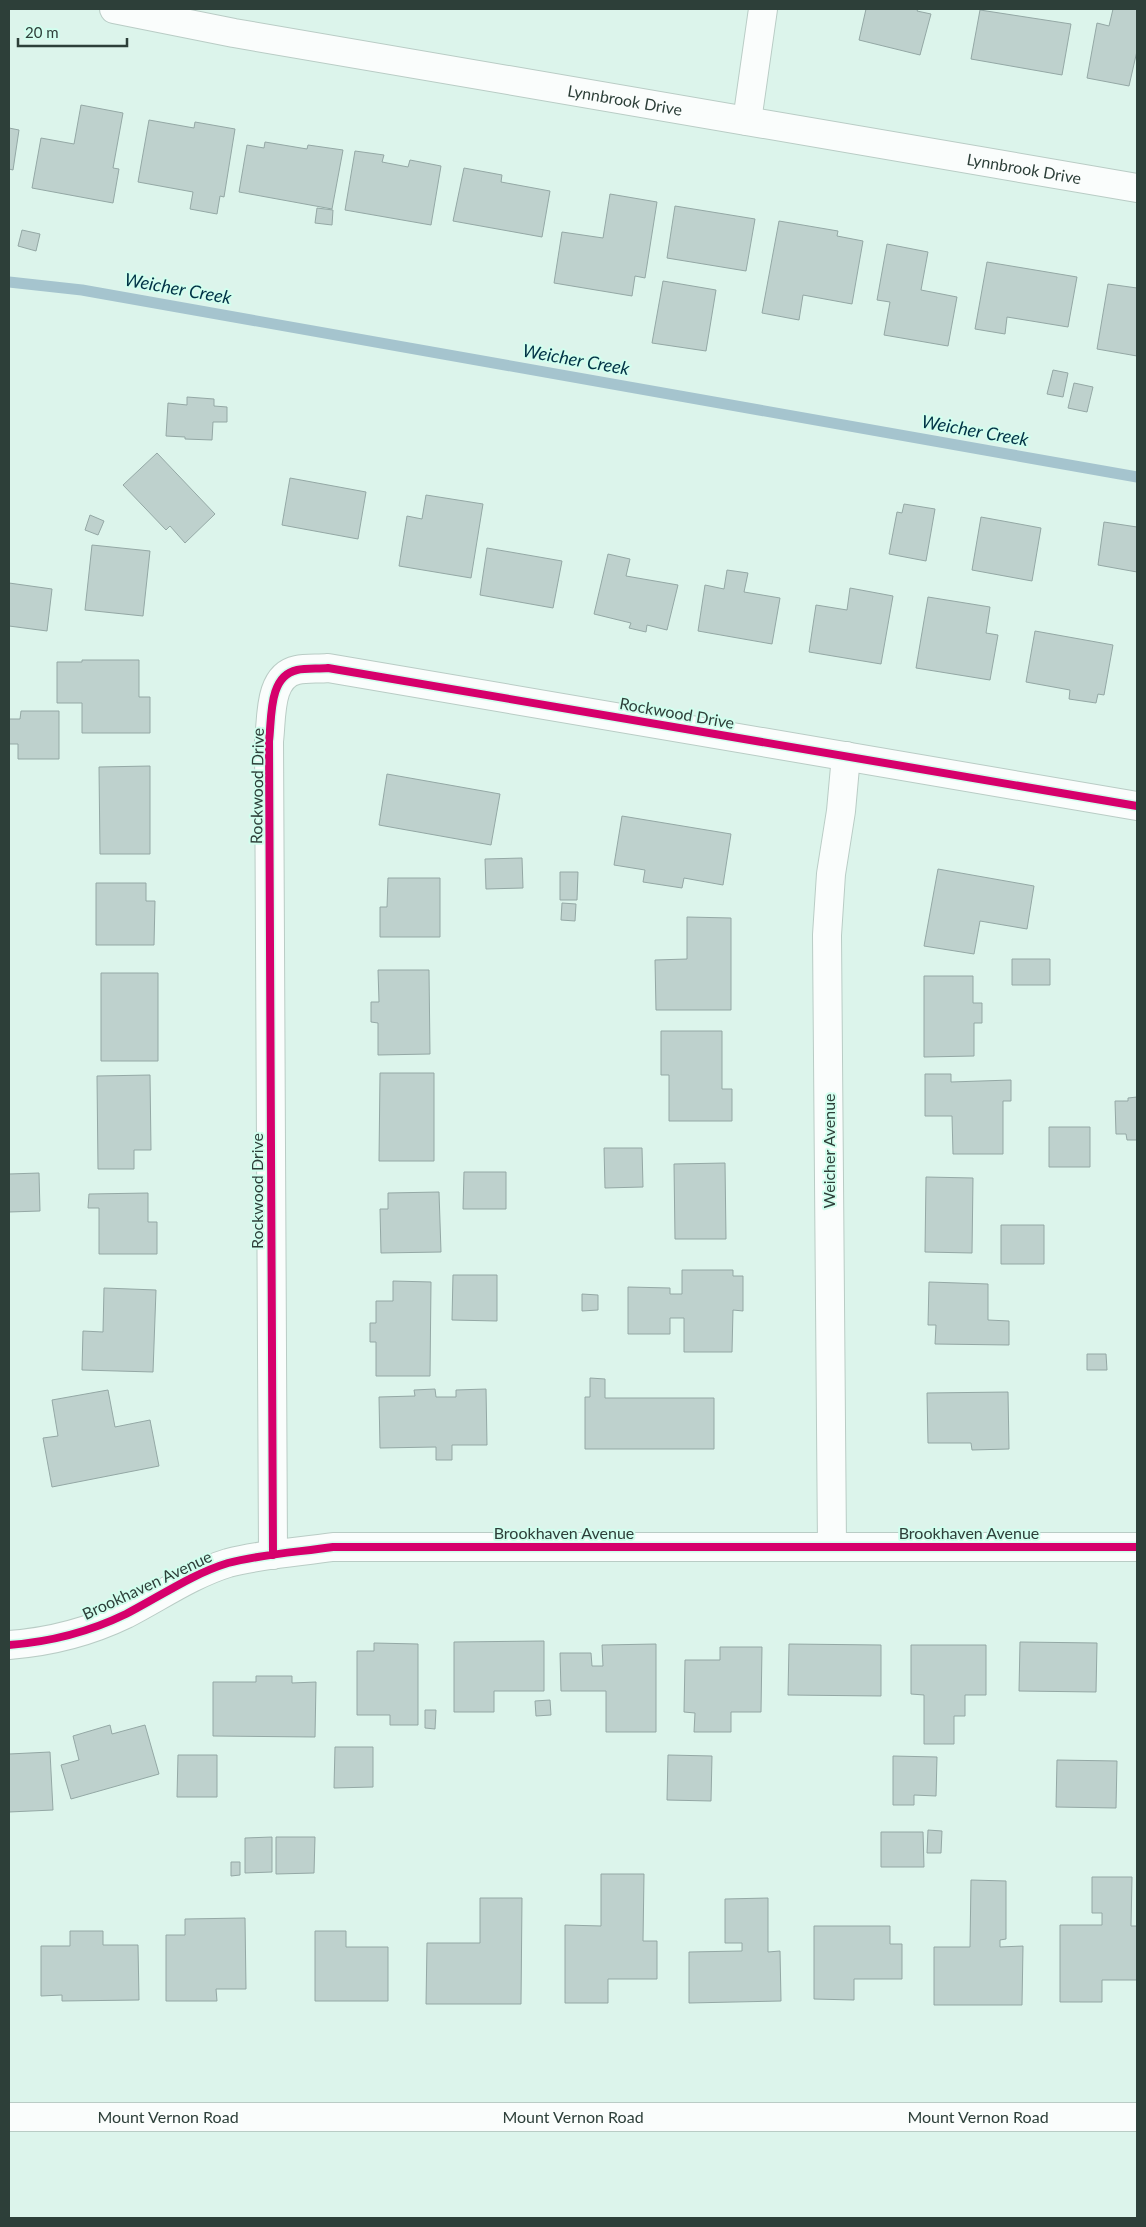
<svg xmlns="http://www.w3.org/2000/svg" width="1146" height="2227" font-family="Lato,sans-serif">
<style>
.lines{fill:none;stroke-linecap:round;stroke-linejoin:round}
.stream{stroke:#a5c4ce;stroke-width:11}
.building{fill:#bed1cd;stroke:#94a8a5}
.minor-casing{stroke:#b9ccc5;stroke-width:30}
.minor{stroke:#fafdfc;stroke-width:28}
.cycleway-casing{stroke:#d2feee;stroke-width:11}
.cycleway{stroke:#d6006c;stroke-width:8}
.labels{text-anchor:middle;stroke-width:4;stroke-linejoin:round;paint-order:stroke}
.street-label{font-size:16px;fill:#2d3f39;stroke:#d2feee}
.water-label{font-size:18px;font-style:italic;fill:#013346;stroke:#d2feee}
</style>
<rect width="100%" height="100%" fill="#dcf4eb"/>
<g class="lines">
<path class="stream" d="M 9,282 L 82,290 L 1137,477"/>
</g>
<path class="building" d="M 866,9 L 918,9 L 917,11 L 931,14 L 920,55 L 859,40 Z
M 1113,9 L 1137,9 L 1137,51 L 1129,86 L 1087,78 L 1097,23 L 1109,26 Z
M 980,10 L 1071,24 L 1062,75 L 971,59 Z
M 81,105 L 123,113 L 113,168 L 119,169 L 113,203 L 32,188 L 41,138 L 74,144 Z
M 149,120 L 194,128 L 195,122 L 235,129 L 224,197 L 220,196 L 217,214 L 190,209 L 193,192 L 138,182 Z
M 9,128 L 19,130 L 13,170 L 9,169 Z
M 265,142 L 307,149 L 308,145 L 343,150 L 332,209 L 239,192 L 247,145 L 264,148 Z
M 355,151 L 384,155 L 382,162 L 408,167 L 410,160 L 441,166 L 431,225 L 345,210 Z
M 464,168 L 502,175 L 501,182 L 550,191 L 542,237 L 453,221 Z
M 610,194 L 657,202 L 645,278 L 635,276 L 632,296 L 554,283 L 562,232 L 603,238 Z
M 675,206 L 755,219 L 746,271 L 667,258 Z
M 317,208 L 333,210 L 332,225 L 315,223 Z
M 779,221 L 838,231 L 837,236 L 863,241 L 852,304 L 803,295 L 799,320 L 762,313 Z
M 22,230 L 40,234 L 36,251 L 18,246 Z
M 887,244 L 928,252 L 921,290 L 957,297 L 948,346 L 884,335 L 890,302 L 877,300 Z
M 987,262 L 1077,277 L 1068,327 L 1007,317 L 1005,334 L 975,329 Z
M 663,281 L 716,290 L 706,351 L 652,343 Z
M 1108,284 L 1137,288 L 1137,356 L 1097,349 Z
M 1053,370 L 1068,373 L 1063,397 L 1047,394 Z
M 1074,383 L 1093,387 L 1087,412 L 1068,408 Z
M 187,397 L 214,399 L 214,406 L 227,407 L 227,422 L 213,422 L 212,440 L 185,439 L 185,437 L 166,436 L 168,403 L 187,405 Z
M 157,453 L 215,514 L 185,543 L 170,526 L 166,530 L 123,485 Z
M 290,478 L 366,492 L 358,539 L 282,525 Z
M 426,495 L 483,504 L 471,578 L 399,566 L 407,516 L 422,519 Z
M 904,504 L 935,509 L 926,561 L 889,554 L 897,512 L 902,513 Z
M 90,515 L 104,521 L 98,535 L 85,530 Z
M 981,517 L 1041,528 L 1032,581 L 972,570 Z
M 1104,522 L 1137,527 L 1137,572 L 1098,565 Z
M 92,545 L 150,551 L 143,616 L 85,610 Z
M 487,548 L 562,561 L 553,608 L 480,595 Z
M 608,554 L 630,559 L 626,576 L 678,585 L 667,630 L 647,625 L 646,632 L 629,628 L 631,623 L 594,614 Z
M 727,570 L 748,573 L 744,592 L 780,598 L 772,644 L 698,631 L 705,585 L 724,589 Z
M 9,583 L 52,589 L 47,631 L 9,626 Z
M 850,588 L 893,596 L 881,664 L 809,652 L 816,605 L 847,610 Z
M 928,597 L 990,607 L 986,633 L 998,635 L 990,680 L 916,668 Z
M 1035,631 L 1113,645 L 1104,695 L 1098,694 L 1096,703 L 1069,699 L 1070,690 L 1026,682 Z
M 82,660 L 139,660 L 139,697 L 150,697 L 150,733 L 82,733 L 82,703 L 57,703 L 57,662 L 82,662 Z
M 21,711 L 59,711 L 59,759 L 18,759 L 18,744 L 9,744 L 9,719 L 20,719 Z
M 150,766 L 150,854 L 100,854 L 99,767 Z
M 387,774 L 500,794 L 491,845 L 379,825 Z
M 622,816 L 731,834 L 723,885 L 684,878 L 682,888 L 643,882 L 645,870 L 614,865 Z
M 522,858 L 523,888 L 486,889 L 485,859 Z
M 938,869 L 1034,886 L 1027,929 L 980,921 L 974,954 L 924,946 Z
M 560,872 L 578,872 L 577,900 L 560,900 Z
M 388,878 L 440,878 L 440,937 L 380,937 L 380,907 L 387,907 Z
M 96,883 L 146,883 L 146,901 L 155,901 L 154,945 L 96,945 Z
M 562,903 L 576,904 L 575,921 L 561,920 Z
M 687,917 L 731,918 L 731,1010 L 656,1010 L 655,960 L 687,959 Z
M 1012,959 L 1050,959 L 1050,985 L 1012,985 Z
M 378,970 L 429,970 L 430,1054 L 378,1055 L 378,1023 L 371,1022 L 371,1002 L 379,1002 Z
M 101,973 L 158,973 L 158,1061 L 101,1061 Z
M 924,976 L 973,976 L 973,1003 L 982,1003 L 982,1023 L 974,1023 L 974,1056 L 924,1057 Z
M 661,1031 L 722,1031 L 722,1089 L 732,1089 L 732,1121 L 669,1121 L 669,1075 L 661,1075 Z
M 380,1073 L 434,1073 L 434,1161 L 379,1161 Z
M 925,1074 L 951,1074 L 951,1082 L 1011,1080 L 1011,1101 L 1003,1101 L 1003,1154 L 953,1154 L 952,1116 L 925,1116 Z
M 150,1075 L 151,1150 L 134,1150 L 134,1169 L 98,1169 L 97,1076 Z
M 1137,1097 L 1137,1140 L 1127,1140 L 1126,1134 L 1116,1134 L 1115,1101 L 1128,1101 L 1128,1098 Z
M 1049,1127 L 1090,1127 L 1090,1167 L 1049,1167 Z
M 604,1148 L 642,1148 L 643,1187 L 605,1188 Z
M 725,1163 L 726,1239 L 675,1239 L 674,1164 Z
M 464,1172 L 506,1172 L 506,1209 L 463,1209 Z
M 39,1173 L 40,1211 L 9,1212 L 9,1174 Z
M 926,1177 L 973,1178 L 972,1253 L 925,1252 Z
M 439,1192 L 441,1252 L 381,1253 L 380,1209 L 388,1209 L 388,1193 Z
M 148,1193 L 148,1222 L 157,1222 L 157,1254 L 99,1254 L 99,1208 L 88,1208 L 89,1194 Z
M 1001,1225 L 1044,1225 L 1044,1264 L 1001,1264 Z
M 682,1270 L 733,1270 L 733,1276 L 743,1276 L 743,1311 L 733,1310 L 732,1352 L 684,1352 L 684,1318 L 670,1318 L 670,1334 L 628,1334 L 628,1287 L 670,1288 L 670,1294 L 682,1294 Z
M 453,1275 L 497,1275 L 497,1321 L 452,1320 Z
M 393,1281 L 431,1282 L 430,1376 L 376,1376 L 376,1342 L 370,1342 L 370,1323 L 376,1323 L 376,1301 L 393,1301 Z
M 929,1282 L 988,1284 L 988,1320 L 1009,1321 L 1009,1345 L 935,1344 L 936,1325 L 928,1325 Z
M 104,1288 L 156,1290 L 153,1372 L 82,1370 L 83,1331 L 103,1332 Z
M 582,1294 L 598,1295 L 598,1310 L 582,1311 Z
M 1087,1354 L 1106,1354 L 1107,1370 L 1087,1370 Z
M 590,1378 L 605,1379 L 605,1398 L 714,1398 L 714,1449 L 585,1449 L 585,1397 L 590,1397 Z
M 435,1389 L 436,1397 L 456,1397 L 456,1390 L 486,1389 L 487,1445 L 452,1445 L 452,1460 L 436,1460 L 436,1447 L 380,1448 L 379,1397 L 415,1396 L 414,1390 Z
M 108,1390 L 115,1427 L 150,1420 L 159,1466 L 52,1487 L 43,1438 L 58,1436 L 52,1400 Z
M 1008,1392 L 1009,1449 L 972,1450 L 971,1443 L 928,1443 L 927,1393 Z
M 544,1641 L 544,1691 L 494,1691 L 494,1712 L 454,1712 L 454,1642 Z
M 1020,1642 L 1097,1643 L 1096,1692 L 1019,1691 Z
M 374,1643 L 418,1644 L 418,1725 L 390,1725 L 390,1715 L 357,1715 L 357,1651 L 374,1651 Z
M 656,1644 L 656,1732 L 606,1732 L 606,1691 L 561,1691 L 560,1653 L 591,1653 L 592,1666 L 603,1666 L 602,1645 Z
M 789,1644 L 881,1645 L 881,1696 L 788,1695 Z
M 911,1645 L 986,1645 L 986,1695 L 965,1695 L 965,1716 L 954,1716 L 954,1744 L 924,1744 L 924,1695 L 911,1694 Z
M 720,1647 L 762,1647 L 761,1712 L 731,1712 L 731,1732 L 694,1732 L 695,1713 L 684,1712 L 685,1660 L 720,1660 Z
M 256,1676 L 292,1676 L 292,1683 L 316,1682 L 315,1737 L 213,1736 L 213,1682 L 256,1682 Z
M 550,1700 L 551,1715 L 536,1716 L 535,1701 Z
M 425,1710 L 436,1710 L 435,1729 L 425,1728 Z
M 110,1725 L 112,1734 L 145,1725 L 159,1774 L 71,1799 L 61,1765 L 79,1760 L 73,1736 Z
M 335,1747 L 373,1747 L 373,1787 L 334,1788 Z
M 50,1752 L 53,1810 L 9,1812 L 9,1754 Z
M 178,1755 L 217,1755 L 217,1797 L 177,1797 Z
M 668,1755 L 712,1756 L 711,1801 L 667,1800 Z
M 893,1756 L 937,1757 L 936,1796 L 914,1795 L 914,1805 L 893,1805 Z
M 1057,1760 L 1117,1761 L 1116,1808 L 1056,1807 Z
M 928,1830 L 942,1831 L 941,1853 L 927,1853 Z
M 881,1832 L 923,1832 L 924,1867 L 881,1867 Z
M 272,1837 L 272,1872 L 245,1873 L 245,1838 Z
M 276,1837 L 315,1837 L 314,1873 L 276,1874 Z
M 231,1862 L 240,1862 L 240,1875 L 231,1876 Z
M 601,1874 L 644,1874 L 643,1941 L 657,1941 L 657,1979 L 608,1979 L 608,2003 L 565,2003 L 565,1925 L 601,1926 Z
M 1092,1877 L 1132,1877 L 1131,1926 L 1137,1926 L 1137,1980 L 1102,1980 L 1102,2002 L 1060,2002 L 1060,1925 L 1102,1925 L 1102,1913 L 1092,1913 Z
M 971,1880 L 1006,1881 L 1006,1939 L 1000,1940 L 1000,1947 L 1023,1946 L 1022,2005 L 934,2005 L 934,1947 L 970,1947 Z
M 480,1898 L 522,1898 L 521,2004 L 426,2004 L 427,1943 L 480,1943 Z
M 768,1898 L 768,1952 L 780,1951 L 781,2001 L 689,2003 L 689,1952 L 742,1951 L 742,1943 L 725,1943 L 725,1899 Z
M 245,1918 L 246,1989 L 216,1989 L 217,2001 L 166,2001 L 166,1935 L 185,1935 L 185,1919 Z
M 814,1926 L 890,1926 L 890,1944 L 902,1944 L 902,1979 L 854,1979 L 854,2000 L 814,1999 Z
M 70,1931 L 103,1931 L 103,1945 L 138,1945 L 139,2000 L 62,2001 L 62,1995 L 41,1996 L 41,1946 L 70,1946 Z
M 315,1931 L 346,1931 L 346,1947 L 388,1947 L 388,2001 L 315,2001 Z"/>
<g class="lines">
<defs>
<g id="minor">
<path id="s1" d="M 114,9 L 234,33 L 1137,188"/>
<path d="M 747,121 L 763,9"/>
<path d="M 832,1547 L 827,935 L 831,874 L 841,811 L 846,756"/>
<path d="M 273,1555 L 269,741 C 272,719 268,676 297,670 C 306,668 318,669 328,668 L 1137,806"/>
<path d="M 9,1645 C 49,1642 89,1632 126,1614 C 159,1597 192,1574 228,1563 C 262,1554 299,1552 333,1547 L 1137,1547"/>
<path id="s2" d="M 9,2117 L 1137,2117"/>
</g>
</defs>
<use href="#minor" class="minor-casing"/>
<use href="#minor" class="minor"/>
<defs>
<path id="cycleway" d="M 273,1555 L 269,741 C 272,719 268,676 297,670 C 306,668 318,669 328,668 L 1137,806
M 9,1645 C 49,1642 89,1632 126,1614 C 159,1597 192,1574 228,1563 C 262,1554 299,1552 333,1547 L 1137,1547"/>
</defs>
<use href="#cycleway" class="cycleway-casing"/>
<use href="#cycleway" class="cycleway"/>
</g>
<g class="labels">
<g class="street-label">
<text dy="6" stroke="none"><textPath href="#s1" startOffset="519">Lynnbrook Drive</textPath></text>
<text dy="6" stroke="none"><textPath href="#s1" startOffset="924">Lynnbrook Drive</textPath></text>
<text transform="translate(677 713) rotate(10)" y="6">Rockwood Drive</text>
<text transform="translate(257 786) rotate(-89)" y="6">Rockwood Drive</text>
<text transform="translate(829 1151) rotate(-90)" y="6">Weicher Avenue</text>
<text transform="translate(257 1191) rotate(-90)" y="6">Rockwood Drive</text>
<text x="564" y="1539">Brookhaven Avenue</text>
<text x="969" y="1539">Brookhaven Avenue</text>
<text transform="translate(147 1585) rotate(-25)" y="6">Brookhaven Avenue</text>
<text dy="6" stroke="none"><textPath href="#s2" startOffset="159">Mount Vernon Road</textPath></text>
<text dy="6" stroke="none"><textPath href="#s2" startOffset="564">Mount Vernon Road</textPath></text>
<text dy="6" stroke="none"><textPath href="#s2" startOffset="969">Mount Vernon Road</textPath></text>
</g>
<g class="water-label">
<text transform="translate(178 289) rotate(10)" y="6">Weicher Creek</text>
<text transform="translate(576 360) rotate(10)" y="6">Weicher Creek</text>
<text transform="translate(975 431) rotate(10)" y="6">Weicher Creek</text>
</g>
</g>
<rect width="1146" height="2227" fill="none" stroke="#2d3f39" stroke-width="20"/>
<path d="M18 38v8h109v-8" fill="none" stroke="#2d3f39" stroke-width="2.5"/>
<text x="25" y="38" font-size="15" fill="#2d3f39" stroke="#d2feee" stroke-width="4" paint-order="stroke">20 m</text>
</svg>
